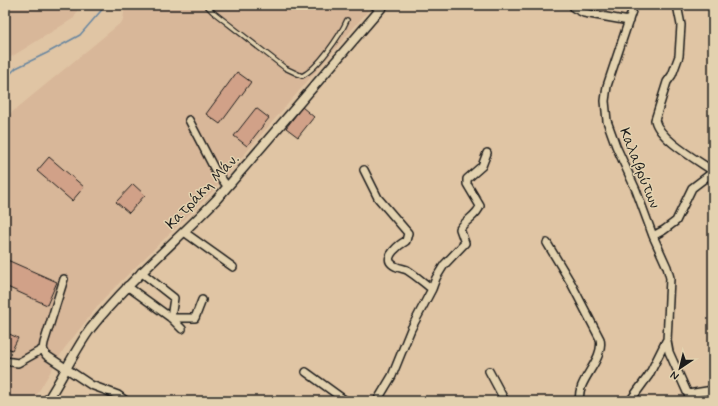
<svg xmlns="http://www.w3.org/2000/svg" width="718" height="406" font-family="Mynerve,sans-serif">
<style>
.built{fill:#d8b799}
.lines{fill:none;stroke-linecap:round;stroke-linejoin:round}
.stream{stroke:#6886a0;stroke-width:1.5}
.building{fill:#d1a188;stroke:#1c1c1c}
.service-casing{stroke:#1c1c1c;stroke-width:6}
.minor-casing{stroke:#1c1c1c;stroke-width:10}
.tertiary-casing{stroke:#1c1c1c;stroke-width:11}
.service{stroke:#e3d2af;stroke-width:3.5}
.minor{stroke:#e3d2af;stroke-width:7}
.tertiary{stroke:#e3d2af;stroke-width:8}
.labels{text-anchor:middle;stroke-width:3;stroke-linejoin:round;paint-order:stroke}
.street-label{font-size:15px;fill:#1c1c1c;stroke:#e3d2af}
</style>
<rect width="100%" height="100%" fill="#e0c5a4"/>
<filter id="ink" filterUnits="userSpaceOnUse"><feTurbulence type="fractalNoise" baseFrequency=".025" numOctaves="2"/><feDisplacementMap in="SourceGraphic" scale="8" xChannelSelector="R" yChannelSelector="G"/><feConvolveMatrix kernelMatrix="1 2 1 2 8 2 1 2 1" color-interpolation-filters="sRGB"/></filter>
<g filter="url(#ink)">
<path class="built" d="M 5,5 L 80,5 L 74,18 L 11,57 L 5,65 Z
M 125,5 L 373,5 L 212,192 L 105,297 L 64,349 L 33,401 L 5,401 L 5,118 L 123,21 Z"/>
<g class="lines">
<path class="stream" d="M 5,79 L 16,68 L 47,53 L 80,35 L 106,5"/>
</g>
<path class="building" d="M 237,72 L 251,82 L 220,124 L 206,114 Z
M 302,107 L 314,117 L 298,137 L 286,128 Z
M 256,108 L 269,118 L 247,146 L 234,136 Z
M 49,157 L 84,187 L 72,201 L 37,171 Z
M 133,184 L 145,195 L 129,213 L 116,202 Z
M 5,259 L 57,282 L 47,305 L 5,286 Z
M 5,332 L 18,338 L 12,350 L 5,347 Z"/>
<g class="lines">
<defs>
<path id="service" d="M 206,5 L 213,12 L 285,68 L 302,76 C 318,68 340,36 347,20
M 370,5 L 378,10"/>
<path id="minor" d="M 634,5 L 607,86 L 605,101 L 607,121 L 616,146 L 636,190 L 653,236 L 667,267 L 670,278 L 667,341 L 669,352 L 691,401
M 677,5 L 681,25 L 679,56 L 672,75 L 667,82 L 655,120 C 659,139 697,160 713,171
M 574,8 L 584,13 L 629,21
M 189,120 L 215,170 L 227,186
M 364,170 L 378,198 L 408,233 L 406,241 C 400,244 383,257 392,264 C 396,268 402,268 407,270 C 415,275 424,283 432,289
M 184,232 L 233,267
M 653,236 L 664,230 L 676,221 L 692,188 L 713,172
M 547,243 L 571,283 L 600,339 C 605,361 575,381 580,401
M 141,272 L 174,298 L 171,318
M 64,279 L 44,343 L 43,349 L 46,355 L 91,385 L 118,395 L 126,401
M 127,286 L 171,318 L 182,329
M 171,318 L 195,318 L 202,300
M 5,361 L 18,363 L 43,349
M 489,371 L 505,401
M 306,372 L 346,401
M 688,394 L 713,390
M 377,401 L 392,376 L 411,329 L 432,289 L 436,278 L 444,265 L 465,243 L 460,229 C 465,220 477,216 480,206 L 467,184 L 467,179 L 482,166 L 487,153
M 630,401 L 649,375 L 666,341"/>
<path id="tertiary" d="M 47,401 C 63,377 74,351 91,328 C 129,281 174,243 216,200 L 384,5"/>
</defs>
<use href="#service" class="service-casing"/>
<use href="#minor" class="minor-casing"/>
<use href="#tertiary" class="tertiary-casing"/>
<use href="#service" class="service"/>
<use href="#minor" class="minor"/>
<use href="#tertiary" class="tertiary"/>
</g>
</g>
<g class="labels">
<g class="street-label">
<text transform="translate(640 168) rotate(68)" y="5">Καλαβρύτων</text>
<text transform="translate(202 191) rotate(-46)" y="5">Κατράκη Μάν.</text>
</g>
</g>
<rect width="718" height="406" fill="none" stroke="#e3d2af" stroke-width="20"/>
<rect x="10" y="10" width="698" height="386" fill="none" stroke="#1c1c1c" stroke-width="1.5" filter="url(#ink)"/>
<g transform="translate(680 368) rotate(215)" stroke="#e3d2af" stroke-width="3" paint-order="stroke">
<path d="M0-3L7 15L0 10L-7 15Z" fill="#1c1c1c"/>
<text y="-6" font-size="11" font-weight="bold" text-anchor="middle" fill="#1c1c1c">N</text>
</g>
</svg>
